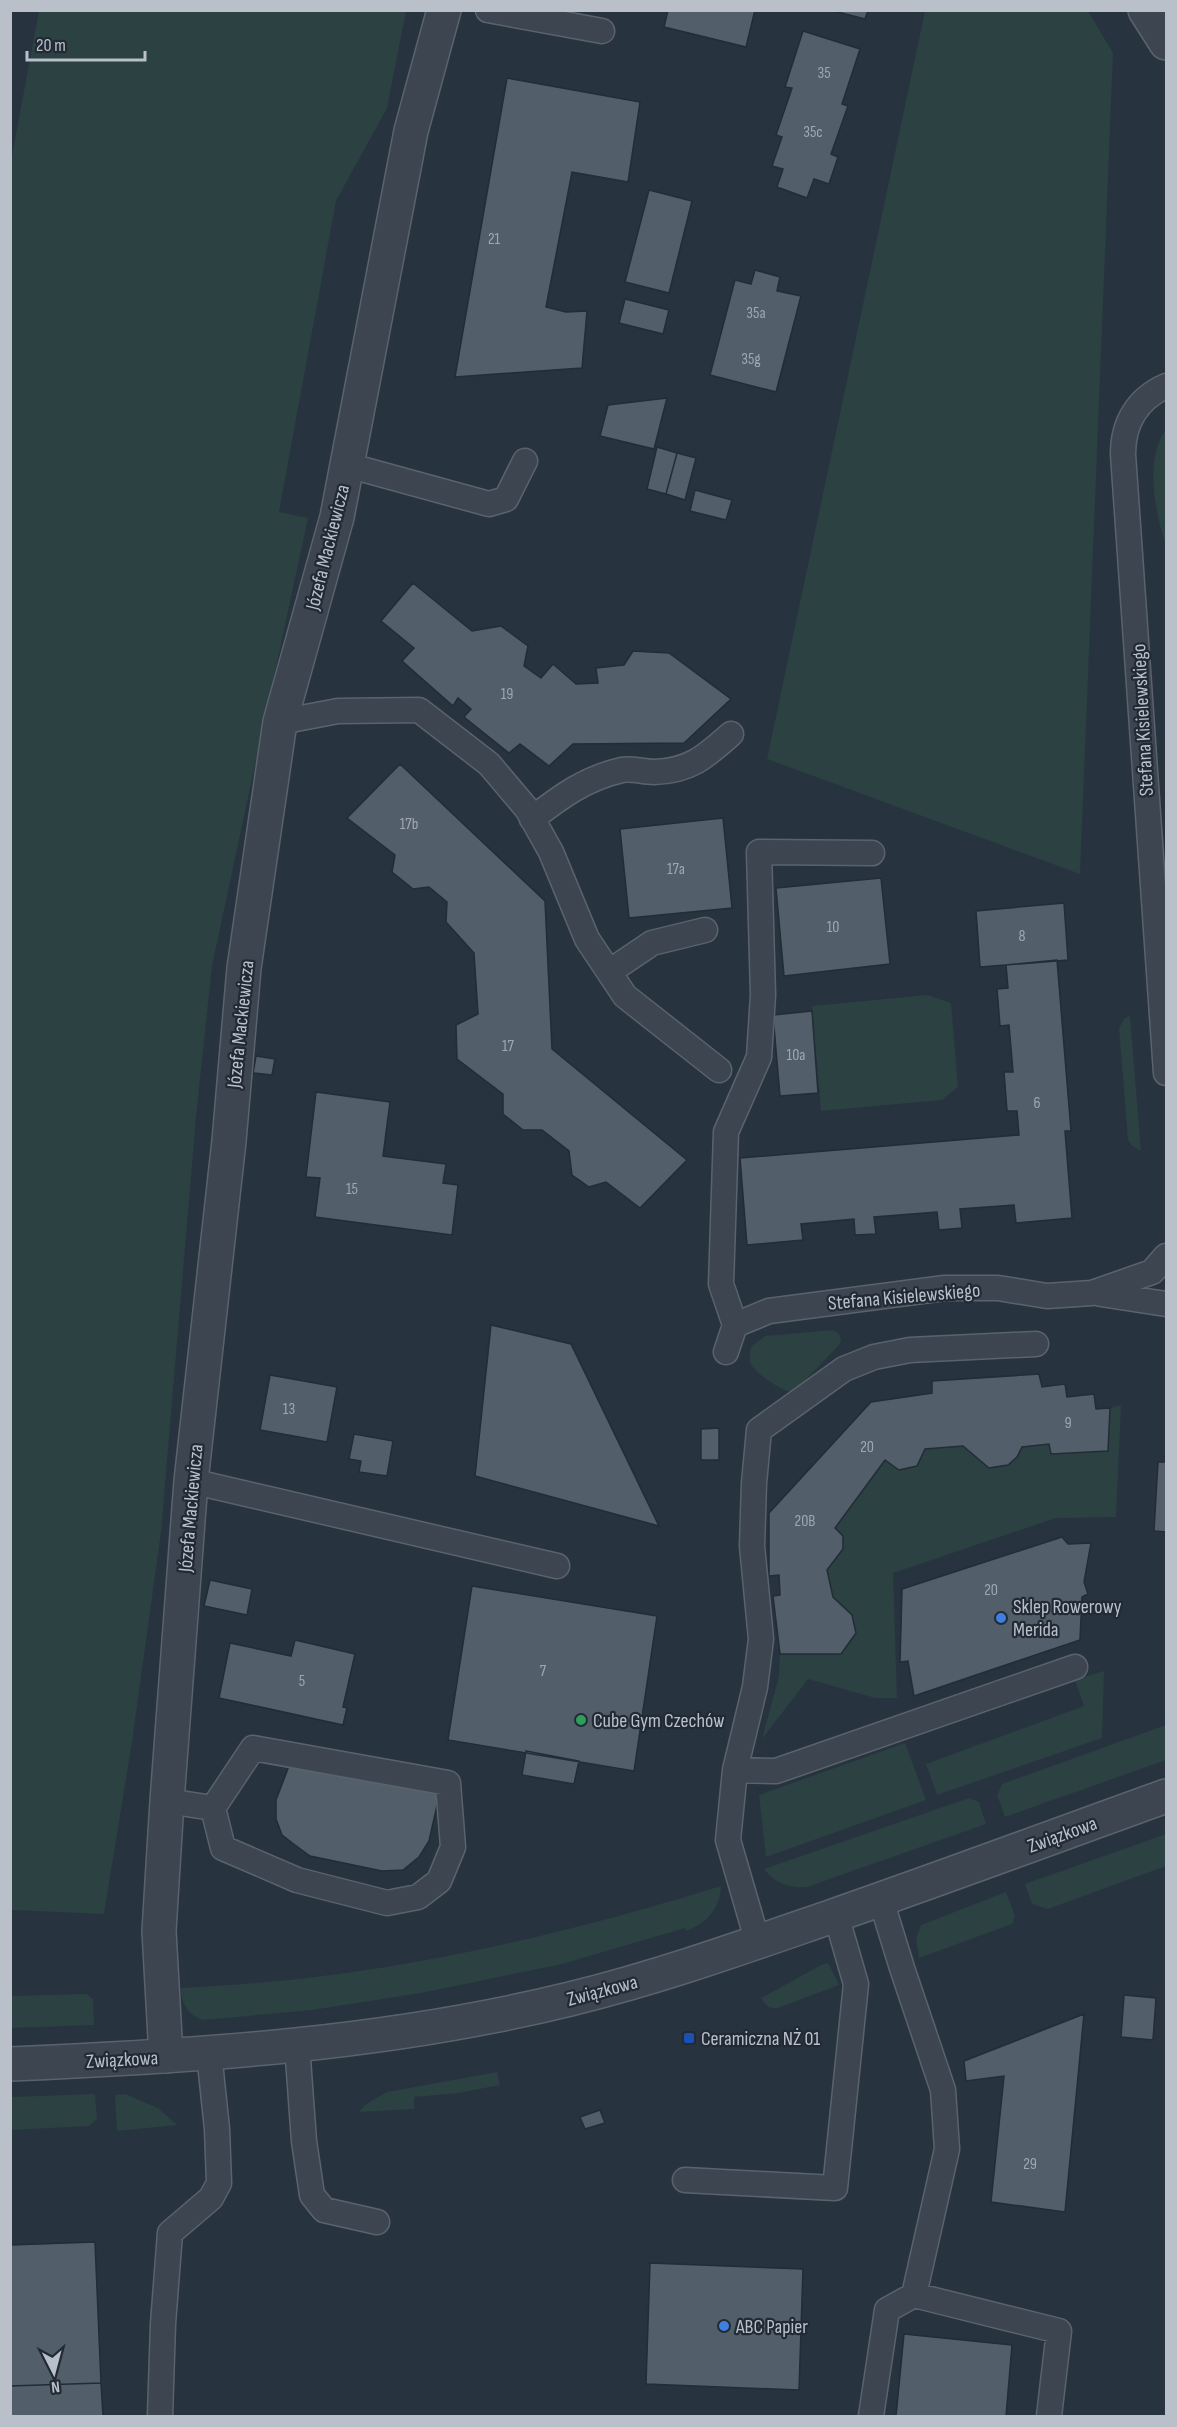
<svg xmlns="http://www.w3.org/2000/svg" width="1177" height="2427" font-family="'Sofia Sans Condensed',sans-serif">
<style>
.green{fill:#2b4142}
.building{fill:#525e6a;stroke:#232c37;stroke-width:1.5}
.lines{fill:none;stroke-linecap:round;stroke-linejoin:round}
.service-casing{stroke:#5a636d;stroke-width:27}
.minor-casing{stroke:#5a636d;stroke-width:36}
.tertiary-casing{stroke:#5a636d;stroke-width:36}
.service{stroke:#3c4550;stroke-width:24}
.minor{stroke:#3c4550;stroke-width:33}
.tertiary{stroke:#3c4550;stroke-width:33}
.shop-dot{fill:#3f7fe0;stroke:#212a35;stroke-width:2}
.leisure-dot{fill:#2e9e5b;stroke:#212a35;stroke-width:2}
.transit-dot{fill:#1a4fb4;stroke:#212a35;stroke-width:2}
.labels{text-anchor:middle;stroke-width:4.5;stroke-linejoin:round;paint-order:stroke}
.number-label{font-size:16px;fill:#9fa8b2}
.street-label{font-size:20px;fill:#b9c0ca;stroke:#212a35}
.poi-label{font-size:20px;fill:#b9c0ca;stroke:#212a35;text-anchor:start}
</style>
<rect width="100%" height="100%" fill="#283340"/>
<path class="green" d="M 39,11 L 406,11 L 387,108 L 336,201 L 279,512 L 308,518 L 212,966 L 196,1117 L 161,1532 L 132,1742 L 104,1914 L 11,1910 L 10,166 Z
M 925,11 L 1088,11 L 1113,53 L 1080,874 L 767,759 Z
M 1166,429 L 1166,546 C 1155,512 1144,459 1166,429 Z
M 927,995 L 951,1003 L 958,1087 L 942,1100 L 821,1111 L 812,1006 Z
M 1130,1016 L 1141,1151 L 1131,1145 L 1128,1140 L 1119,1028 L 1125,1018 Z
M 833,1330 L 839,1334 L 841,1340 L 840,1344 L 794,1392 C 785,1394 753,1372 750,1362 C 749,1357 750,1352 751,1347 L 765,1336 Z
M 1121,1405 L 1116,1517 L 1056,1518 L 893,1573 L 897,1698 L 875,1698 L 808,1679 L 762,1739 L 779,1676 L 780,1654 L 841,1654 L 856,1633 L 852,1615 L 833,1597 L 827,1570 L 843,1549 L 843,1536 L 835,1528 L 885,1460 L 899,1470 L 917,1466 L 925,1449 L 963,1446 L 989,1468 C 1006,1465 1014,1462 1022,1447 L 1049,1444 L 1052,1454 L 1108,1451 L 1110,1408 Z
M 1104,1671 L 1102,1738 L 937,1795 L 926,1764 L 1084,1706 L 1075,1680 Z
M 1166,1725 L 1166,1760 L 1005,1817 L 997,1795 L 1002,1784 Z
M 905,1743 L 926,1800 L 766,1857 L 759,1795 Z
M 969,1798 L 979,1802 L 986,1824 L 807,1887 C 789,1888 776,1884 764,1869 Z
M 1166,1834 L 1166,1866 L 1048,1909 L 1032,1904 L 1025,1884 Z
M 721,1886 C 720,1909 707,1923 686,1931 L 685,1928 L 562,1964 L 421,1993 L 312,2010 L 203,2020 C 188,2015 181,2004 181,1988 C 367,1980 544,1941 721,1886 Z
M 1006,1892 L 1015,1916 L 1012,1924 L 919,1958 L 916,1939 L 921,1925 Z
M 828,1963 L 839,1985 L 778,2008 C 769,2009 765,2005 761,1998 L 821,1965 Z
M 87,1994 L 93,1999 L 94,2025 L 11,2028 L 11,1996 Z
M 497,2072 L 500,2085 L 459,2093 L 414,2097 L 414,2109 L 359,2112 L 366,2104 L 387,2092 Z
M 95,2094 L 97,2119 L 89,2126 L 11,2130 L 11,2097 Z
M 125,2094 L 158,2108 L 177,2125 L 117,2131 L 115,2095 Z"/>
<path class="building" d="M 668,10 L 755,10 L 746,47 L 664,27 Z
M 830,10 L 868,10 L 865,19 Z
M 803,31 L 860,49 L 842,104 L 848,106 L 831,154 L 838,157 L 829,184 L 814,179 L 807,198 L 777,187 L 783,169 L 772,166 L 782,137 L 776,135 L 792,88 L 785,87 Z
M 507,78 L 640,102 L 628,182 L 572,172 L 546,307 L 566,312 L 587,311 L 582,368 L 455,377 Z
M 649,190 L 692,201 L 669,293 L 625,282 Z
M 755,270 L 780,277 L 777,291 L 801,296 L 776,392 L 710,375 L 735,280 L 751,284 Z
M 625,299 L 669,310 L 663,334 L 619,323 Z
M 667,398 L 654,449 L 600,436 L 608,405 Z
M 657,447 L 677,453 L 666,494 L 647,489 Z
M 677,453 L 696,458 L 685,500 L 666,494 Z
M 695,490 L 732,500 L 726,520 L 690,511 Z
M 413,583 L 472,631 L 501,626 L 528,646 L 524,666 L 541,678 L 553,664 L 576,684 L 598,683 L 596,668 L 624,665 L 633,651 L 669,653 L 731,699 L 684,743 L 573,744 L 549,766 L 520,744 L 509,753 L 464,717 L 471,709 L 458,698 L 453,706 L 402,661 L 414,648 L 381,621 Z
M 400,764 L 545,901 L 552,1049 L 687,1160 L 640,1208 L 606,1182 L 589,1187 L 572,1175 L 569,1151 L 542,1130 L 523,1130 L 503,1114 L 503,1094 L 457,1059 L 456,1025 L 478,1014 L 474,953 L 446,922 L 447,902 L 429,887 L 413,889 L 392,872 L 395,855 L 347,818 Z
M 723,818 L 732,908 L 629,918 L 620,829 Z
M 881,878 L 890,964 L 784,976 L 776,888 Z
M 1064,903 L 1068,960 L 980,967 L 976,911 Z
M 1057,960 L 1071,1131 L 1065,1131 L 1072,1218 L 1016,1223 L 1014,1205 L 960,1209 L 962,1228 L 939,1230 L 937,1212 L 874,1217 L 876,1234 L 855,1235 L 854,1219 L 801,1224 L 803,1240 L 747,1245 L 740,1158 L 1019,1135 L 1017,1111 L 1007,1111 L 1004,1072 L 1013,1072 L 1009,1025 L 1000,1026 L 997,989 L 1008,988 L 1006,965 Z
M 812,1011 L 818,1093 L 780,1096 L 773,1015 Z
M 256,1056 L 275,1059 L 272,1075 L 253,1073 Z
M 316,1092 L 390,1102 L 383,1156 L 446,1164 L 443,1183 L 458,1185 L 452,1235 L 315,1217 L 320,1178 L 306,1177 Z
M 491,1325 L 571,1344 L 659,1526 L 475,1476 Z
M 1039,1374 L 1042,1387 L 1065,1384 L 1067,1397 L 1094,1394 L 1096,1409 L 1110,1408 L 1108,1451 L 1051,1454 L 1049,1444 L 1022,1447 L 1017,1457 L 1008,1465 L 989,1468 L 963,1446 L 925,1449 L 917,1466 L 899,1470 L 885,1460 L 835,1528 L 843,1536 L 843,1549 L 827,1570 L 833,1597 L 852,1615 L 856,1633 L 841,1654 L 780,1654 L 773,1596 L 780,1595 L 779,1575 L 769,1576 L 769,1513 L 871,1402 L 932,1393 L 932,1381 Z
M 270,1375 L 337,1387 L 327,1442 L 260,1430 Z
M 719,1428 L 719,1460 L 701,1460 L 701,1429 Z
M 354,1434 L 393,1441 L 387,1476 L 359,1472 L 361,1461 L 349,1459 Z
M 1158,1462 L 1166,1462 L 1166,1532 L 1154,1531 Z
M 1062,1537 L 1068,1544 L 1091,1543 L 1084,1582 L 1088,1594 L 1082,1597 L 1080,1640 L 914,1696 L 908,1661 L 900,1662 L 902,1589 Z
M 210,1580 L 252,1589 L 247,1615 L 204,1606 Z
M 472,1586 L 657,1616 L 634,1771 L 448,1740 Z
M 295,1640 L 355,1654 L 343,1707 L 347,1708 L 343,1725 L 219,1698 L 230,1643 L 291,1656 Z
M 526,1751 L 579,1761 L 574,1784 L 522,1775 Z
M 292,1758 L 440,1792 L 429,1841 L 419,1857 L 403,1870 L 382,1871 L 310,1856 L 295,1845 L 282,1835 L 276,1819 L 276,1800 Z
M 1124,1995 L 1156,1998 L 1153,2040 L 1121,2037 Z
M 1084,2014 L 1065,2212 L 991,2202 L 1004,2076 L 966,2081 L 964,2061 Z
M 600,2110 L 605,2123 L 585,2129 L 580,2117 Z
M 95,2242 L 101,2383 L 10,2386 L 10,2245 Z
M 650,2263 L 803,2269 L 799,2390 L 646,2384 Z
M 904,2334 L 1012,2345 L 1006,2416 L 896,2416 Z
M 101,2383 L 103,2416 L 10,2416 L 10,2386 Z"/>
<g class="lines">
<defs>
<path id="service" d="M 488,10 L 602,31
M 1166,386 C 1137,399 1123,423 1123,454 L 1166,1073
M 347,465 L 489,504 L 506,499 L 525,461
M 280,722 L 338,711 L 419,710 L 489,764 L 527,809 L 551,852 L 587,939 L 625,996 L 719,1070
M 532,819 C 560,797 586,778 622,770 C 632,768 643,772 654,772 C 690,771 705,757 731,734
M 609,972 L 652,943 L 705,930
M 1101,1294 L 1166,1304
M 735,1325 L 721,1284 L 726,1132 L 759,1057 L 763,995 L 759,852 L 872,853
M 726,1352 L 735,1325 L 769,1311 L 945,1288 L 998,1288 L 1047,1296 L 1092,1293 L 1152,1272 L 1166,1256
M 191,1481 L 557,1566
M 735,1770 L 776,1771 L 1075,1667
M 167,1801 L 213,1808 L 223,1848 L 297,1880 L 387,1903 L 418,1897 L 439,1881 L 453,1847 L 448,1783 L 253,1748 L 213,1808
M 881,1900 L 902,1968 L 943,2090 L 947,2149 L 914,2295
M 758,1943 L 728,1840 L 735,1770 L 755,1687 L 761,1639 L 752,1546 L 754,1483 L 759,1430 L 844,1369 L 874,1357 L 910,1350 L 1036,1344
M 297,2045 L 304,2141 L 312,2195 L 324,2210 L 377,2222
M 685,2180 L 835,2188 L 856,1984 L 836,1915
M 160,2416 L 163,2324 L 170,2233 L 211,2198 L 219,2183 L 217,2129 L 209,2053
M 871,2416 L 887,2310 L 914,2295 L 1059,2331 L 1049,2416"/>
<path id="minor" d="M 1145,10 L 1166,43
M 166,2056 L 159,1931 L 167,1801 L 191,1481 L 229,1141 L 244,968 L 280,722 L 337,517 L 411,131 L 444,10"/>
<path id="tertiary" d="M 10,2064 C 198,2056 387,2044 570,1999 C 660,1977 746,1946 833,1916 C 945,1877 1055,1836 1166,1796"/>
</defs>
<use href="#service" class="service-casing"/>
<use href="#minor" class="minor-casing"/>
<use href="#tertiary" class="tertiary-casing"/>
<use href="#service" class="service"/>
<use href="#minor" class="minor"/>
<use href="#tertiary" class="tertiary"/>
</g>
<g class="shop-dot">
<circle cx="1001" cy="1618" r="6"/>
<circle cx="724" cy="2326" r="6"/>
</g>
<circle class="leisure-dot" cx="581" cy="1720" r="6"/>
<rect class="transit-dot" x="683" y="2032" width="12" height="12" rx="3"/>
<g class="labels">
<g class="number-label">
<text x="824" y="78">35</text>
<text x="813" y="137">35c</text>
<text x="494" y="244">21</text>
<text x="756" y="318">35a</text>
<text x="751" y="364">35g</text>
<text x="507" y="699">19</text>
<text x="409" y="829">17b</text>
<text x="676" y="874">17a</text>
<text x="833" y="932">10</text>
<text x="1022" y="941">8</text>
<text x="508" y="1051">17</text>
<text x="796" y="1060">10a</text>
<text x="1037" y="1108">6</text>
<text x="352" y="1194">15</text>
<text x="289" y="1414">13</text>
<text x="1068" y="1428">9</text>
<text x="867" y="1452">20</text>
<text x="805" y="1526">20B</text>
<text x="991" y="1595">20</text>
<text x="543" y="1676">7</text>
<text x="302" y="1686">5</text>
<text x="1030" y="2169">29</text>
</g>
<g class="street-label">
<text transform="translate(327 547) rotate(-76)" y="7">Józefa Mackiewicza</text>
<text transform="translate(1142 720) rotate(-93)" y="7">Stefana Kisielewskiego</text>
<text transform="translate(240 1024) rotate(-84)" y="7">Józefa Mackiewicza</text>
<text transform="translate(904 1296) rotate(-5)" y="7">Stefana Kisielewskiego</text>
<text transform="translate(190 1508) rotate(-85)" y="7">Józefa Mackiewicza</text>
<text transform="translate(1062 1834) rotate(-20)" y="7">Związkowa</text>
<text transform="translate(602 1990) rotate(-15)" y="7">Związkowa</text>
<text transform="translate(122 2059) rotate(-3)" y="7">Związkowa</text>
</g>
<g class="poi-label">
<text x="1013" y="1613">Sklep Rowerowy<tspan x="1013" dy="23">Merida</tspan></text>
<text x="593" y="1727">Cube Gym Czechów</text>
<text x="701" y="2045">Ceramiczna NŻ 01</text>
<text x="736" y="2333">ABC Papier</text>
</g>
</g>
<rect width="1177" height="2427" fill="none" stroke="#b9c0ca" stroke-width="24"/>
<g transform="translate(54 2373) rotate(174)" stroke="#212a35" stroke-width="4.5" paint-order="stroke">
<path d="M0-4.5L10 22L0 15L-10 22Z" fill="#b9c0ca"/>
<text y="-9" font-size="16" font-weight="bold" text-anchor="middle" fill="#b9c0ca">N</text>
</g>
<path d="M27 51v9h118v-9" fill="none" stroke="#b9c0ca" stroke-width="3"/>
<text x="36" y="51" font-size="18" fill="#b9c0ca" stroke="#212a35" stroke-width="4.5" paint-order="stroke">20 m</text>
</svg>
